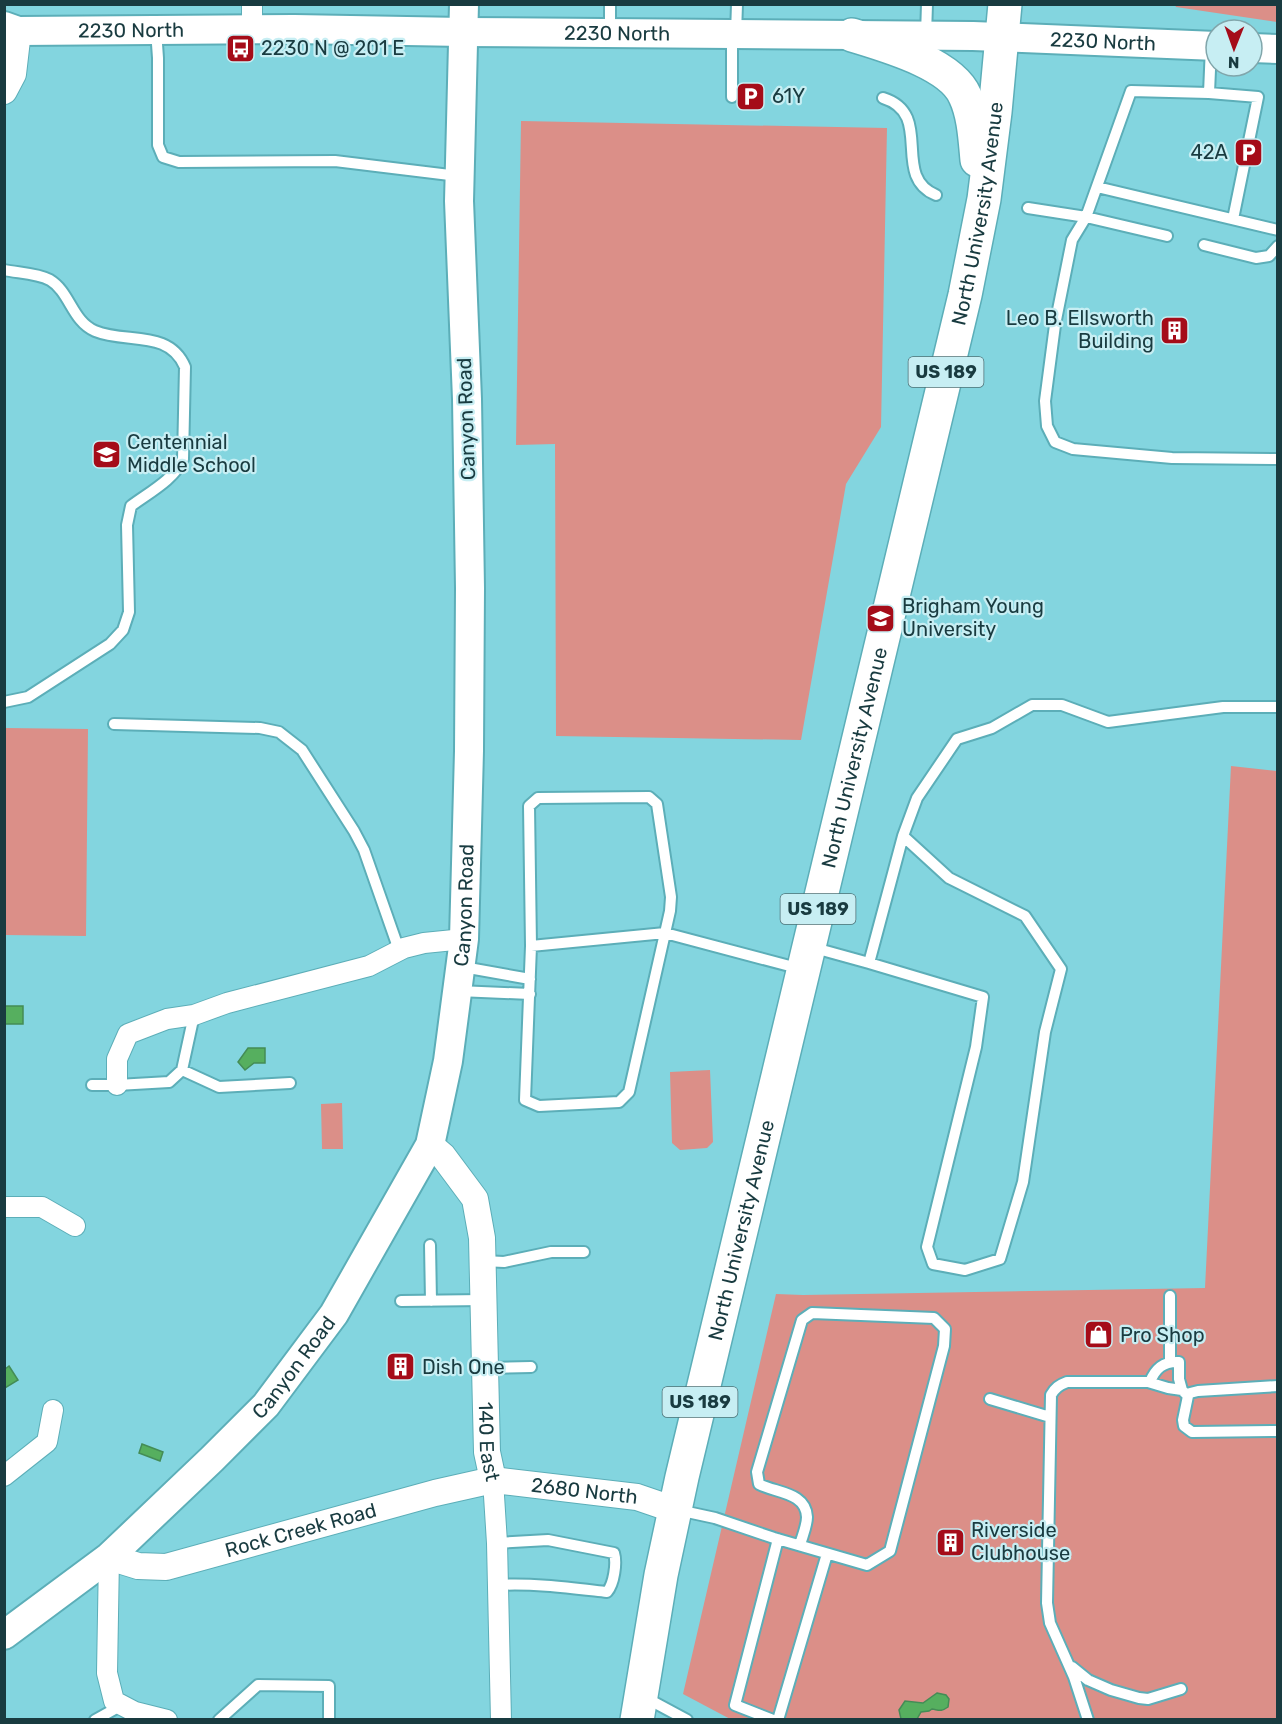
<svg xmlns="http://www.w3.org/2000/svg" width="1282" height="1724" font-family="Rubik,sans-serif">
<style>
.green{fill:#db8f88}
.water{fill:#56af5f;stroke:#448c56;stroke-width:1.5}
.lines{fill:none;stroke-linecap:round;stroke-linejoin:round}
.service-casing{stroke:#5caeb8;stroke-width:14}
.minor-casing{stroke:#5caeb8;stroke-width:22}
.tertiary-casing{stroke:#5caeb8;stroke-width:28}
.secondary-casing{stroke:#5caeb8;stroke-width:32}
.trunk-casing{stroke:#5caeb8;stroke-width:36}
.service{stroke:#fff;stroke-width:10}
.minor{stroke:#fff;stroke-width:20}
.tertiary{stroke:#fff;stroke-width:26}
.secondary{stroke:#fff;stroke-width:28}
.trunk{stroke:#fff;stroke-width:33}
.labels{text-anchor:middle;stroke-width:4.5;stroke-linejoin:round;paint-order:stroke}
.shield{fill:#c7eef3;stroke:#4d7176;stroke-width:1.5}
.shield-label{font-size:18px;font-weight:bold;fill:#193b40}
.street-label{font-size:20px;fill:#193b40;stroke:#c7eef3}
.poi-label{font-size:20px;fill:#193b40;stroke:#c7eef3;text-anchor:start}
</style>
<rect width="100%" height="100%" fill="#83d5df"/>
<path class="green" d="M 1175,5 L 1277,5 L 1277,22 L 1176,7 Z
M 521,121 L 887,128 L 881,427 L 846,484 L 801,740 L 556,736 L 555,444 L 516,445 Z
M 5,728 L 88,729 L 86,936 L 5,935 Z
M 1231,766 L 1277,771 L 1277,1719 L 732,1720 L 683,1694 L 776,1294 L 803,1295 L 1205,1288 Z
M 710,1070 L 713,1142 L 707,1148 L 680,1150 L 672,1143 L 670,1072 Z
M 342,1103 L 343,1149 L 322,1149 L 321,1104 Z"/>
<path class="water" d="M 5,1006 L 23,1006 L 23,1024 L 5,1024 Z
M 248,1048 L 265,1048 L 265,1063 L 254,1063 L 245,1070 L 238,1062 Z
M 9,1366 L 18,1380 L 5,1388 L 5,1369 Z
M 142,1444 L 163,1452 L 160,1461 L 139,1453 Z
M 937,1693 L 946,1695 L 949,1699 L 948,1707 C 941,1712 939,1710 932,1709 L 929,1711 L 921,1712 L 917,1719 L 901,1719 L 899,1710 L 905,1701 L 923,1703 Z"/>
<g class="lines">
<defs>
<path id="service" d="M 156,30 L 158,58 L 158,145 L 163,157 L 179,162 L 335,161 L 458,176
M 610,33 L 610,4
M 736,34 L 737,4
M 926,35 L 927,4
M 1211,46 L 1209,93 L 1131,91 L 1086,217 L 1072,240 L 1055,325 L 1045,401 L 1047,426 L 1055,442 L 1073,449 L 1172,458 L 1278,459
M 1209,93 L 1258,97 L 1233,219
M 732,97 L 732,34
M 883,98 C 935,114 890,176 936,195
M 1097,187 L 1278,230
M 1028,208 L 1086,217 L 1167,236
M 1204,245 L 1256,258 L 1269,256 L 1278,246
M 4,270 C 18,273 37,273 50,280 C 70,292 72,321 95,331 C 126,344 169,329 185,367 L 183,459 C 174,480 148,493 131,506 L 127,525 L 129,612 L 123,630 L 110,644 L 28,697 L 4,702
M 114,724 L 260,728 L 279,732 L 302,750 L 354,831 L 364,850 L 399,950
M 649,797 L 657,804 L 671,897 L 670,911 L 629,1092 L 619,1102 L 539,1106 L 525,1100 L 531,946 L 529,806 L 538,798 Z
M 903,836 L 949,878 L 1025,916 L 1061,969 L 1045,1032 L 1023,1182 L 1000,1259 L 965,1270 L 933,1264 L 927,1247 L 976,1047 L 983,997 L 869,963 L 903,836 L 917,798 L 957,739 L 992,728 L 1032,705 L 1062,705 L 1108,722 L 1223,707 L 1278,707
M 531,946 L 665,933 L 801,969
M 811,947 L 869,963
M 463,967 L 530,979
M 458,991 L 530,994
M 182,1070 L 194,1015
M 92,1085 L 117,1085 L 169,1082 L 182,1070 L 219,1087 L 290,1083
M 430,1245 L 431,1301
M 483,1261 L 504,1262 L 551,1252 L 584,1252
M 1170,1296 L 1170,1362
M 401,1301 L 484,1300
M 486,1368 L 531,1367
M 1150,1382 C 1155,1369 1163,1361 1179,1362 L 1179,1379 L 1182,1390
M 1188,1396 L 1190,1393 L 1198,1391 L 1278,1386
M 990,1399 L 1050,1417
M 678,1510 L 715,1518 L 774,1538 L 867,1565 L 890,1551 L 944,1346 L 945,1329 L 934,1318 L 812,1313 L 802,1320 L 757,1472 L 759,1484 C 776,1493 806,1492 807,1517 C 807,1526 802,1537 800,1545
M 497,1543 L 548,1540 L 614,1553 C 617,1563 614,1584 607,1592 C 571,1588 534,1583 498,1585
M 1072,1667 L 1088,1680 L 1111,1690 L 1139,1698 L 1148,1699 L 1181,1689
M 646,1698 L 687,1720
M 95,1720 L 122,1705
M 219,1720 L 258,1685 L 329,1686 L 329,1720
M 773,1720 L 735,1705 L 778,1539
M 778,1720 L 827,1554
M 1088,1720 L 1074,1677 L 1050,1623 L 1047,1603 L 1051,1395 C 1055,1388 1059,1385 1067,1382 L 1148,1382 L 1168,1388 L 1182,1390 L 1188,1396 L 1183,1420 L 1184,1426 L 1192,1432 L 1278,1431"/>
<path id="minor" d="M 252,29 L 252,4
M 117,1085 L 117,1059 L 128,1034 L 167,1019 L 194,1015 L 227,1003 L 369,966 L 404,948 L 424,943 L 464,939
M 4,1207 L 42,1207 L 75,1226
M 4,1476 L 47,1442 L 53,1410
M 493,1480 L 497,1543 L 501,1720
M 109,1557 L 107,1673 L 114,1701 L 135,1712 L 167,1720"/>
<g id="tertiary">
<path d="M 4,91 L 13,74 L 18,31"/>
<path id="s1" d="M 430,1145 L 443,1156 L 475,1199 L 482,1238 L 487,1452 L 493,1480"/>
<path id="s2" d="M 109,1557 L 138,1566 L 166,1567 L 435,1493 L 493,1480 L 637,1497 L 675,1510"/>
</g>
<g id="secondary">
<path id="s3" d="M 4,26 L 18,31 L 294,29 L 463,32 L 973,36 L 1216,46"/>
<path d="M 1252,48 L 1278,49"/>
<path id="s4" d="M 4,1635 L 109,1557 L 212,1459 L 266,1405 L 334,1314 L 430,1145 L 448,1061 L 464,939 L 469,751 L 470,588 L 467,399 L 459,201 L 464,4"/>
</g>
<g id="trunk">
<path d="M 852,35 C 884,45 951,63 965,96 C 974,115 975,139 977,160"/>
<path id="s5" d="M 637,1720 L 661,1575 L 682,1477 L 965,295 L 984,199 L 995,112 L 1005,4"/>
</g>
</defs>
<use href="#service" class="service-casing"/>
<use href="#minor" class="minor-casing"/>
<use href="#tertiary" class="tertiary-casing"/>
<use href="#secondary" class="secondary-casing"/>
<use href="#trunk" class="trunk-casing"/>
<use href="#service" class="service"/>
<use href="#minor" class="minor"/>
<use href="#tertiary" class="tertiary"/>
<use href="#secondary" class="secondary"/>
<use href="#trunk" class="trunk"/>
</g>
<defs>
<symbol id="bus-square" viewBox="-11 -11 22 22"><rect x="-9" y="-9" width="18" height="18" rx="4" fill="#a50c19" stroke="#c7eef3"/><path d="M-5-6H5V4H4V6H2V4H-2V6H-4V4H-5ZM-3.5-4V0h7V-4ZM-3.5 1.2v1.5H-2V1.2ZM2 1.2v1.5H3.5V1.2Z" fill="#fff"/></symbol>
<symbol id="parking-square" viewBox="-11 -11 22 22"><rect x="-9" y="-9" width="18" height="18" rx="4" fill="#a50c19" stroke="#c7eef3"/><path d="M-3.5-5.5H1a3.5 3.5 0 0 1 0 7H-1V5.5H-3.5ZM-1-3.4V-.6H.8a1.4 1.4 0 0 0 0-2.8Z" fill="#fff"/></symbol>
<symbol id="building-square" viewBox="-11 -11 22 22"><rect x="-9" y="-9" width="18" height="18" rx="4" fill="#a50c19" stroke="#c7eef3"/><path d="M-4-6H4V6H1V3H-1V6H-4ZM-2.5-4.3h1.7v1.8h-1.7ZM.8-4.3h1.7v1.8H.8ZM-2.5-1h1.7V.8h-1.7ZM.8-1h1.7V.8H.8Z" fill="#fff"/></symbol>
<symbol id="school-square" viewBox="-11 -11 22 22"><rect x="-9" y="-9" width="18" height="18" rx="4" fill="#a50c19" stroke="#c7eef3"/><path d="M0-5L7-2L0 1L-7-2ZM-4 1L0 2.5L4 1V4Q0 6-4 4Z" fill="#fff"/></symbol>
<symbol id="university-square" viewBox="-11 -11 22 22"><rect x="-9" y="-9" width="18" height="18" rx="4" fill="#a50c19" stroke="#c7eef3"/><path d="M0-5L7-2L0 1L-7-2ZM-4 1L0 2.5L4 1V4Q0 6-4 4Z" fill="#fff"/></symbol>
<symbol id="shop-square" viewBox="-11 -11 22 22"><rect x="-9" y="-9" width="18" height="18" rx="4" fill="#a50c19" stroke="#c7eef3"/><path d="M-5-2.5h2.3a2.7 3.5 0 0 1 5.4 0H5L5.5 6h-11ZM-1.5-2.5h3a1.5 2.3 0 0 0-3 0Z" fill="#fff"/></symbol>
</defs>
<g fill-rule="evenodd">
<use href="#bus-square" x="224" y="32" width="33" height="33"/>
<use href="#parking-square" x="734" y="80" width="33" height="33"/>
<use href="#parking-square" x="1232" y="136" width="33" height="33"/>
<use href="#building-square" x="1158" y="314" width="33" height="33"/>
<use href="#school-square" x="90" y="438" width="33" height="33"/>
<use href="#university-square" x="864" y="602" width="33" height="33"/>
<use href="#shop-square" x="1082" y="1318" width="33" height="33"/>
<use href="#building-square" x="384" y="1350" width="33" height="33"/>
<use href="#building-square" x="934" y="1526" width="33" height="33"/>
</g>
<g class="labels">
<g class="shield">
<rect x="908.5" y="357" width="75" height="30" rx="4.5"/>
<rect x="780.5" y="894" width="75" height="30" rx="4.5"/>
<rect x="662.5" y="1387" width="75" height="30" rx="4.5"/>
</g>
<g class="shield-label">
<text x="946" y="378">US 189</text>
<text x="818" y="915">US 189</text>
<text x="700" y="1408">US 189</text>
</g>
<g class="street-label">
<text dy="7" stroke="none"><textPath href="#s3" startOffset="128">2230 North</textPath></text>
<text dy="7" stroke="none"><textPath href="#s3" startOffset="614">2230 North</textPath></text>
<text dy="7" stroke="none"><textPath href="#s3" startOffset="1100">2230 North</textPath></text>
<text dy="7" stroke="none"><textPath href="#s5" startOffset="1545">North University Avenue</textPath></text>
<text transform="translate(466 419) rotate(-92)" y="7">Canyon Road</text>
<text dy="7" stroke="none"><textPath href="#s5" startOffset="987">North University Avenue</textPath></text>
<text dy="7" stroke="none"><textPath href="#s4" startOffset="900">Canyon Road</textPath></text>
<text dy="7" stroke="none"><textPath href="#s5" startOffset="501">North University Avenue</textPath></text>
<text dy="7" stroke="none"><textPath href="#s4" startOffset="396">Canyon Road</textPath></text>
<text dy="7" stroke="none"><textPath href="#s1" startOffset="314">140 East</textPath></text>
<text dy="7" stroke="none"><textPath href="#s2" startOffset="489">2680 North</textPath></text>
<text dy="7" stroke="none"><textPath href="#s2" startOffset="198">Rock Creek Road</textPath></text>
</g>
<g class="poi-label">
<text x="261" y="55">2230 N @ 201 E</text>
<text x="772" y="103">61Y</text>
<text x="1228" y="159" text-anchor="end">42A</text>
<text x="1154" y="325" text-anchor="end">Leo B. Ellsworth<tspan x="1154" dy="23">Building</tspan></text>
<text x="127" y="449">Centennial<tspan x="127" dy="23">Middle School</tspan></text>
<text x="902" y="613">Brigham Young<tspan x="902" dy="23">University</tspan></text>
<text x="1120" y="1342">Pro Shop</text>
<text x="422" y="1374">Dish One</text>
<text x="971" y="1537">Riverside<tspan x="971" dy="23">Clubhouse</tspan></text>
</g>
</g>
<rect width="1282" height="1724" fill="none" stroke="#193b40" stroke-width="12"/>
<g transform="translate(1234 48) rotate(181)"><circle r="28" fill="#c7eef3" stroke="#81a6ab" stroke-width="1.5"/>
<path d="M0-4.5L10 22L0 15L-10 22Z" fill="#a50c19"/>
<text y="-9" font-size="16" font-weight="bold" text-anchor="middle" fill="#193b40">N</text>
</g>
</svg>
